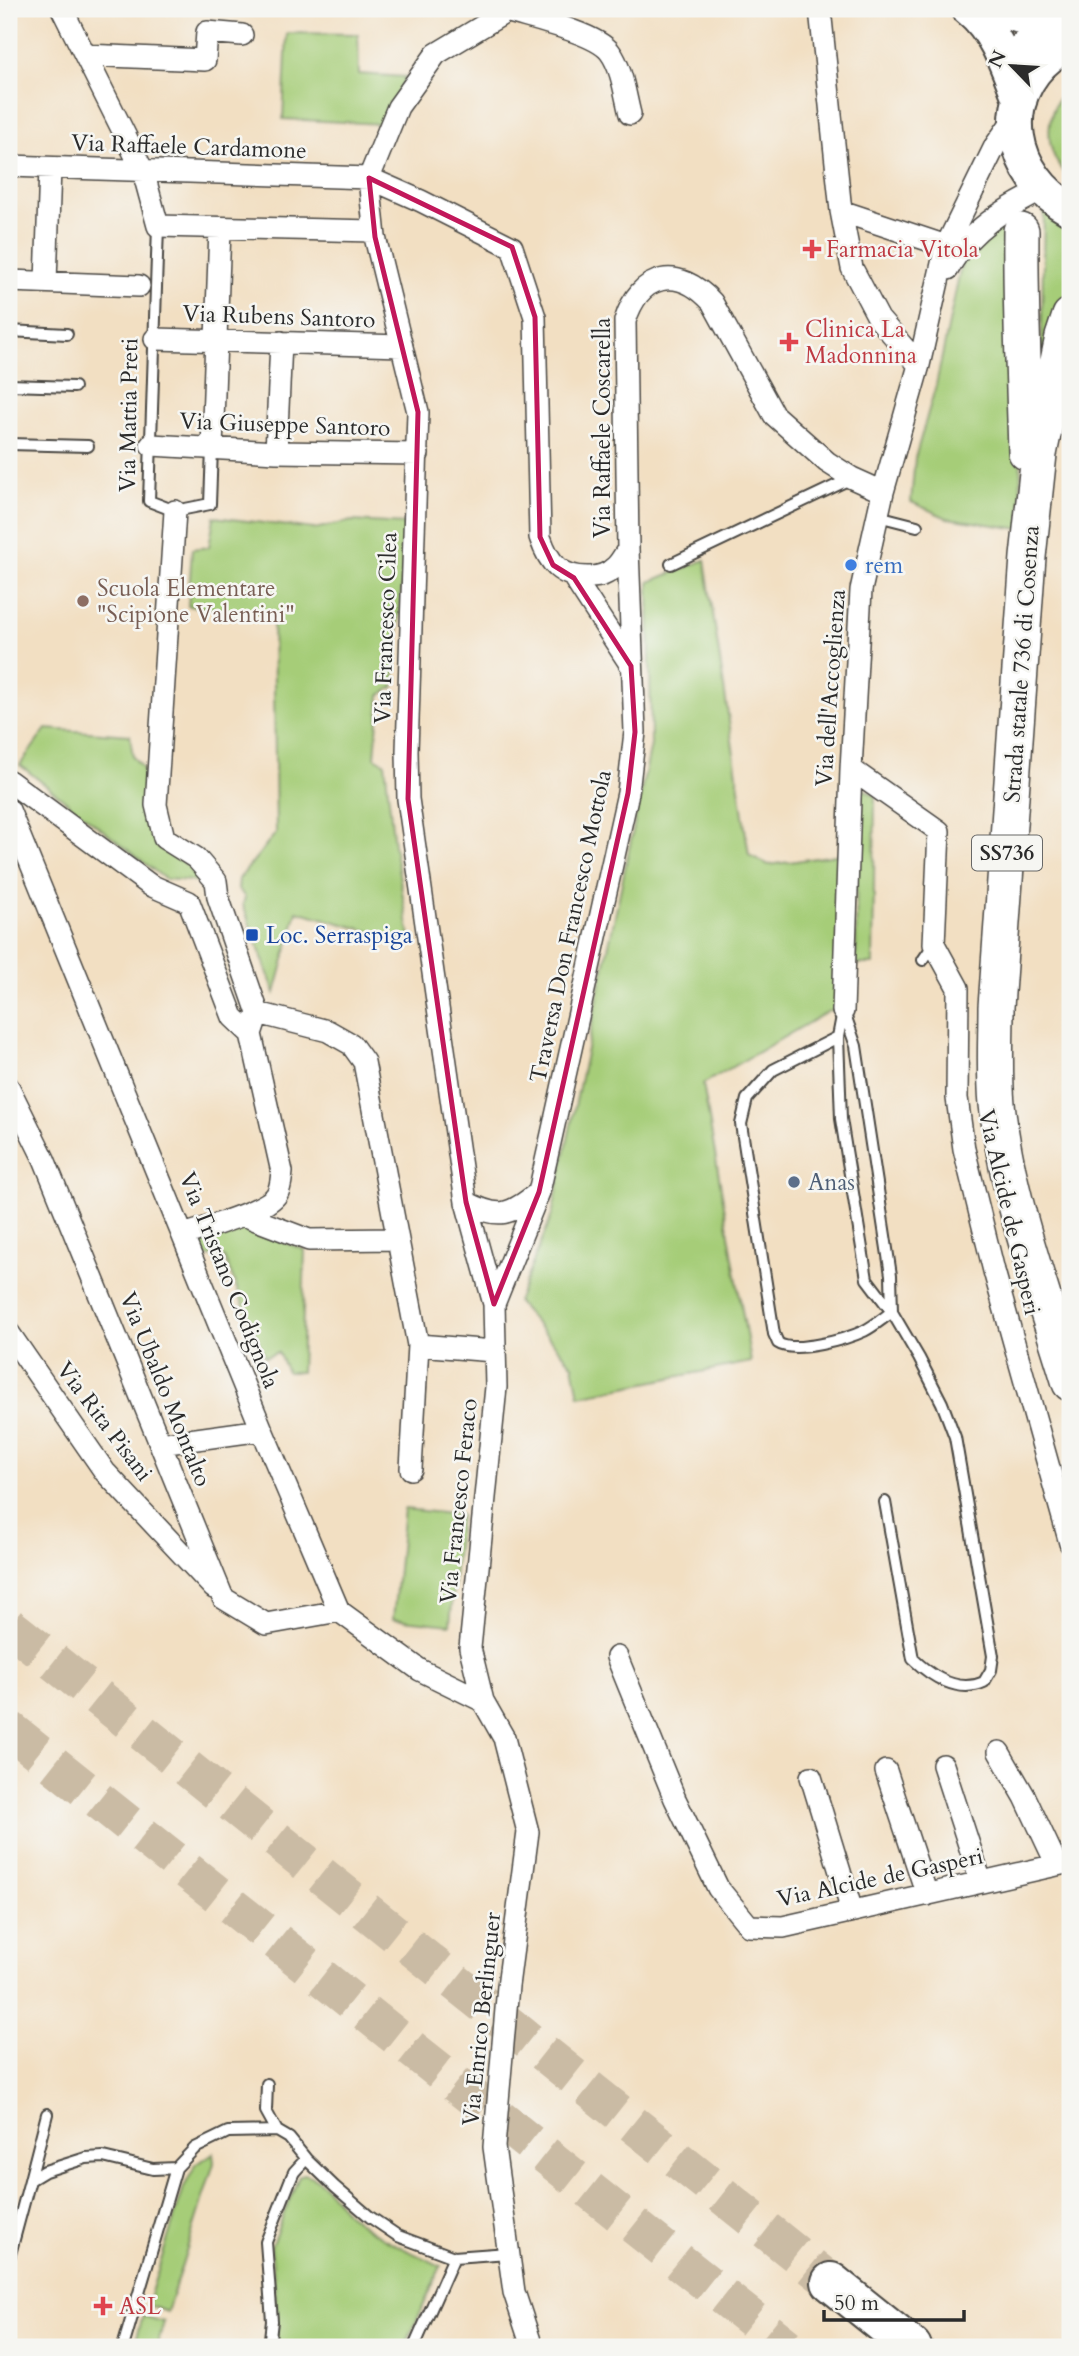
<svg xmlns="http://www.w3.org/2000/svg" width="1079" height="2356" font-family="Cardo,serif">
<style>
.green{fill:#a6cd78;stroke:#687c52;stroke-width:2}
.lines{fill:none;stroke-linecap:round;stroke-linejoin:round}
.motorway-tunnel{stroke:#cabba4;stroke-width:38;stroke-dasharray:38 19;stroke-linecap:butt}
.service-casing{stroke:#494642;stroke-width:14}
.minor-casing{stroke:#494642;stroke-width:24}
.primary-casing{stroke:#494642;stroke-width:37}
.trunk-casing{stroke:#494642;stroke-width:38}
.motorway-casing{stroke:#494642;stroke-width:42}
.service{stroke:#fff;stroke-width:10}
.minor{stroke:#fff;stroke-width:21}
.primary{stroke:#fff;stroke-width:33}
.trunk{stroke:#fff;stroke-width:35}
.motorway{stroke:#fff;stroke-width:38}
.marked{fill:none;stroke:#c2185b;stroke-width:5;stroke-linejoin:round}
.health-dot{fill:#e0444e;stroke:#f6f6f2;stroke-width:2.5}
.shop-dot{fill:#3f7fe0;stroke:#f6f6f2;stroke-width:2.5}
.education-dot{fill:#8d6e63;stroke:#f6f6f2;stroke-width:2.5}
.transit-dot{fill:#1a4fb4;stroke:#f6f6f2;stroke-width:2.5}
.service-dot{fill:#5c6f8a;stroke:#f6f6f2;stroke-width:2.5}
.labels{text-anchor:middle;stroke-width:5;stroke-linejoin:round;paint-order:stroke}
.shield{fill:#f6f6f2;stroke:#686867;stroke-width:2}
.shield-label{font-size:21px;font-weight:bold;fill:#2b2b2b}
.street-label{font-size:23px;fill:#2b2b2b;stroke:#f6f6f2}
.health-label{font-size:23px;fill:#be3a42;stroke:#f6f6f2;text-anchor:start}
.shop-label{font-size:23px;fill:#366cbe;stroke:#f6f6f2;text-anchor:start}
.education-label{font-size:23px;fill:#785e54;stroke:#f6f6f2;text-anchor:start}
.transit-label{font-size:23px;fill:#164399;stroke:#f6f6f2;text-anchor:start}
.service-label{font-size:23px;fill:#4e5e75;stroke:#f6f6f2;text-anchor:start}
</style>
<rect width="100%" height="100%" fill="#f6f6f2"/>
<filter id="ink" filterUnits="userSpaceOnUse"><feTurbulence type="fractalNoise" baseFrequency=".0143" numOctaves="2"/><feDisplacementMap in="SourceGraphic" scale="14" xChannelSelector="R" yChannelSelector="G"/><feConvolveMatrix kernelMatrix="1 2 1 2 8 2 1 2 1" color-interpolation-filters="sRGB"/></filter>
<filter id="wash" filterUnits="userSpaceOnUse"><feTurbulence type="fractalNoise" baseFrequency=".00686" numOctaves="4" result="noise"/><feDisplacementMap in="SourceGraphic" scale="28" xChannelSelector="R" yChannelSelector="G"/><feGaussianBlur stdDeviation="1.57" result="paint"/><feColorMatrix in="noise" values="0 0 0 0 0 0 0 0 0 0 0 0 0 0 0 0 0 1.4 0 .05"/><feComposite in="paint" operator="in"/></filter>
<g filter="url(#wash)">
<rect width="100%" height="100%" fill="#f2dfc2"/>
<path class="green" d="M 287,33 L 358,34 L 359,74 L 406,77 L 382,124 L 283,119 Z
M 1070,85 L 1070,178 C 1042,153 1043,110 1070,85 Z
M 1044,209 L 1070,233 L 1070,309 L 1041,373 Z
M 1019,212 L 1021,529 L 947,518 L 911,502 L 915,458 L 936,385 L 964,252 Z
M 214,517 L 314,529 L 352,521 L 406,524 L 394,687 L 380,695 L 375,757 L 385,763 L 394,845 L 411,943 L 297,911 L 275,993 L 243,905 L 245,897 L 238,889 L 239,879 L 276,833 L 273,614 L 188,606 L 192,549 L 209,547 Z
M 705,560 L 749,855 L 769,865 L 843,854 L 840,1011 L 829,1011 L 703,1084 L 751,1362 L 579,1396 L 573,1365 L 517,1302 L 552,1215 L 651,745 L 649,582 Z
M 46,729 L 130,735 L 133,757 L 143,768 L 145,823 L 152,836 L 207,882 L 165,879 L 20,765 Z
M 857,786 L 875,795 L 873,964 L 856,964 Z
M 241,1226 L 305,1250 L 301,1372 L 287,1372 L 278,1352 L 265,1357 L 224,1257 L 205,1256 L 201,1243 Z
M 404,1509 L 460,1515 L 450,1625 L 393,1619 Z
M 213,2153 L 214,2163 L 167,2312 L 147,2305 L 184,2187 L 196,2165 Z
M 303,2174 C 323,2176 333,2199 346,2212 C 372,2236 409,2251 441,2266 L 405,2347 L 276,2347 L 277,2315 L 271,2246 L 299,2176 Z
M 143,2316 L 164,2322 L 157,2347 L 134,2347 Z"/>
</g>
<g filter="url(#ink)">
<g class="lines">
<path class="motorway-tunnel" d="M 9,1626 L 831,2282
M 9,1729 L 787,2347"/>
<defs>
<path id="service" d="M 158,226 L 149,501 L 175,511 L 210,504 L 212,448
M 9,331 L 67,334
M 9,385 L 74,387
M 9,444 L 88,446
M 878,516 L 917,526
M 671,564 L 852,478
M 923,960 L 934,944
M 843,1011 L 838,1037 L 841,1119 L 867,1279 L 892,1312 L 919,1358 L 942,1403 L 955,1437 L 993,1656 L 991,1670 L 984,1682 C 958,1694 931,1676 913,1659 L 885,1502
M 844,1012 L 856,1046 L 891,1275 L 892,1312
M 838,1037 L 773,1070 L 747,1099 L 741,1124 L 774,1334 L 778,1343 C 794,1354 847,1339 864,1331 C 874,1326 883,1318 892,1312
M 267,2084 L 266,2111 L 277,2131
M 30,2180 L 47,2114
M 9,2258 L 30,2180 L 45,2171 L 86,2158 L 103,2157 L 153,2169 L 176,2168
M 123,2347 L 176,2168 L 195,2148 L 228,2132 L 277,2131 L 289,2138 L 306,2159 L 335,2187 L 370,2217 L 398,2236 L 454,2257 L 508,2253
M 269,2347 L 272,2321 L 266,2242 L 290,2181 L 294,2172 L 306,2159
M 414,2347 L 454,2257"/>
<path id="minor" d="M 62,9 L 143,171 L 158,226 L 374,231
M 511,9 L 436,54 L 398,107 L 369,178 L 375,237 L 418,412 L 407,751 L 408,799 L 466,1202 L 494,1304 L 496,1387 L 470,1648 L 483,1701 L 504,1738 L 528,1832 L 508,1986 L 494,2147 L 514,2292 L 532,2347
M 820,9 L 841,211 L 852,268 L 879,319 L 919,365
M 509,12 C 532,19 596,33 610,52 C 622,68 625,95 630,114
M 85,55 L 205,60 L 207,32 L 242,35
M 9,166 L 369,178 L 421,201 L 512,247 L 535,317 L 540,537 C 549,564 561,578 590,577 C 599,577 608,574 615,567 C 620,563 624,555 628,549
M 841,211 L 946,246
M 948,269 C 969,230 1004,209 1043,190
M 9,281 L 139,286
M 46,282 L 50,168
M 155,339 L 402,346
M 151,445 L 276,452 L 418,454
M 212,448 L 220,229
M 276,452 L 281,342
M 175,511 L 156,805 L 164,838 L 196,858 L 216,881 L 218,897 L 258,1013 L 251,1034
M 574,578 L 630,664
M 851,769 L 939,831 L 934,944 L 958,988 L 957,1098 L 964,1149 L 994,1271 L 1070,1543
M 9,781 L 150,885 L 189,902 L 233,1017 L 251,1034
M 9,810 L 262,1430 L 339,1611 L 420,1670 L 483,1701
M 843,1011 L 851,769 L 861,590 L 883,492 L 919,365 L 946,246 L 995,146 L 1016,116
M 258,1013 L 328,1031 L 351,1044 L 364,1062 L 418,1345 L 411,1469
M 9,1088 L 44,1159 L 223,1598 L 266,1624 L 339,1611
M 466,1202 C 501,1220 509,1215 539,1192
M 243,1215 L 309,1240 L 397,1239
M 184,1235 C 204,1228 267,1211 277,1194 C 281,1187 281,1180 282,1172 L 251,1034
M 494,1304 L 539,1192 L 628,793 L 635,732 L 628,549 L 625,321 C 640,273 678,265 712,302 L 774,415 L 827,462 L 852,478 L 883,492
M 9,1333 L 105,1472 L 214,1588
M 418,1345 L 494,1351
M 160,1444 L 262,1430
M 617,1657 L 675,1799 L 718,1888 L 749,1926 L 783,1927 L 1070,1862
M 999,1752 L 1025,1797 L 1057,1865
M 943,1765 L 981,1882
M 886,1771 L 927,1895
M 811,1777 L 852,1911"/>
<path id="primary" d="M 969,9 C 996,30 1008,69 1020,100
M 998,9 L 1057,29
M 1070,44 C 1064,47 1057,50 1051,55 C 995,99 1011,177 1070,209"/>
<path id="trunk" d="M 1026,48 L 1057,29
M 1021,231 C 1020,305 1024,378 1026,452
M 1070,316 L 1063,337 L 1039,454 L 1028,557 L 996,1007 C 996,1039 994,1072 997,1104 C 1007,1198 1043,1293 1070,1383"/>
<path id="motorway" d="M 831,2282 L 912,2347"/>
</defs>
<use href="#service" class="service-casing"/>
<use href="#minor" class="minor-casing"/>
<use href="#primary" class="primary-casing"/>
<use href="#trunk" class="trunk-casing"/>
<use href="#motorway" class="motorway-casing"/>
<use href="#service" class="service"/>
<use href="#minor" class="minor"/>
<use href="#primary" class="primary"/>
<use href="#trunk" class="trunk"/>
<use href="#motorway" class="motorway"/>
</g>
</g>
<path class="marked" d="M 369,178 L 512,247 L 535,317 L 540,537 L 553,565 L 574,578 L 631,666 L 635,732 L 628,793 L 539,1192 L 494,1304 L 466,1202 L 408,799 L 418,412 L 375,237 Z"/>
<g class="health-dot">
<path d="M808.5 238.5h7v7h7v7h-7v7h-7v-7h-7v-7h7z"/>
<path d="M785.5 331.5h7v7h7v7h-7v7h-7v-7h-7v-7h7z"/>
<path d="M99.5 2295.5h7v7h7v7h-7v7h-7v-7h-7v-7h7z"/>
</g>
<circle class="shop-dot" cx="851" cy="565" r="7"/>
<circle class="education-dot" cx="83" cy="601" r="7"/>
<rect class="transit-dot" x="245" y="928" width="14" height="14" rx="3.5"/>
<circle class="service-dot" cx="794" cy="1182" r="7"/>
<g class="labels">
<rect class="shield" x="972" y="835.5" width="70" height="35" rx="5"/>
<g class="shield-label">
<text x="1007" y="860">SS736</text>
</g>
<g class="street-label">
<text transform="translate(189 146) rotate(2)" y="8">Via Raffaele Cardamone</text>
<text transform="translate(279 316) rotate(2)" y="8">Via Rubens Santoro</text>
<text transform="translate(128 415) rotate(-89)" y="8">Via Mattia Preti</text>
<text transform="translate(285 424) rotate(2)" y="8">Via Giuseppe Santoro</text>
<text transform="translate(602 428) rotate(-90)" y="8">Via Raffaele Coscarella</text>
<text transform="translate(385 628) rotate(-88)" y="8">Via Francesco Cilea</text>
<text transform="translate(1021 664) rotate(-86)" y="8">Strada statale 736 di Cosenza</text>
<text transform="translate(830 688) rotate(-86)" y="8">Via dell'Accoglienza</text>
<text transform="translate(570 926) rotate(-78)" y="8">Traversa Don Francesco Mottola</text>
<text transform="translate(1010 1212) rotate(77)" y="8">Via Alcide de Gasperi</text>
<text transform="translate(230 1280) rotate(68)" y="8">Via Tristano Codignola</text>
<text transform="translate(166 1389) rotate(68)" y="8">Via Ubaldo Montalto</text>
<text transform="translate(105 1421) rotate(53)" y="8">Via Rita Pisani</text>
<text transform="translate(458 1501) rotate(-84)" y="8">Via Francesco Feraco</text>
<text transform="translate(880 1877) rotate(-12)" y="8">Via Alcide de Gasperi</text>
<text transform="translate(481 2019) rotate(-84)" y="8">Via Enrico Berlinguer</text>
</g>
<g class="health-label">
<text x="826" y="257">Farmacia Vitola</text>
<text x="805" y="337">Clinica La<tspan x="805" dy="26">Madonnina</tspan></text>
<text x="119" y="2314">ASL</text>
</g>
<g class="shop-label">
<text x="865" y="573">rem</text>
</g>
<g class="education-label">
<text x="97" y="596">Scuola Elementare<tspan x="97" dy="26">"Scipione Valentini"</tspan></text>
</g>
<g class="transit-label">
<text x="266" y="943">Loc. Serraspiga</text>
</g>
<g class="service-label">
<text x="808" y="1190">Anas</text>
</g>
</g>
<rect width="1079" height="2356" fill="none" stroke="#f6f6f2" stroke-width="35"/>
<g transform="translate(1012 66) rotate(295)" stroke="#f6f6f2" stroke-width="5" paint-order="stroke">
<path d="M0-5L12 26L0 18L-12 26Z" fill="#2b2b2b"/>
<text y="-10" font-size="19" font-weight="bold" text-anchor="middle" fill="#2b2b2b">N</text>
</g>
<path d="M824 2310v10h140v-10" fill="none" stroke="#2b2b2b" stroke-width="3.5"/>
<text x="834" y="2310" font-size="21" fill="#2b2b2b" stroke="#f6f6f2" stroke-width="5" paint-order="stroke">50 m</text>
</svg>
